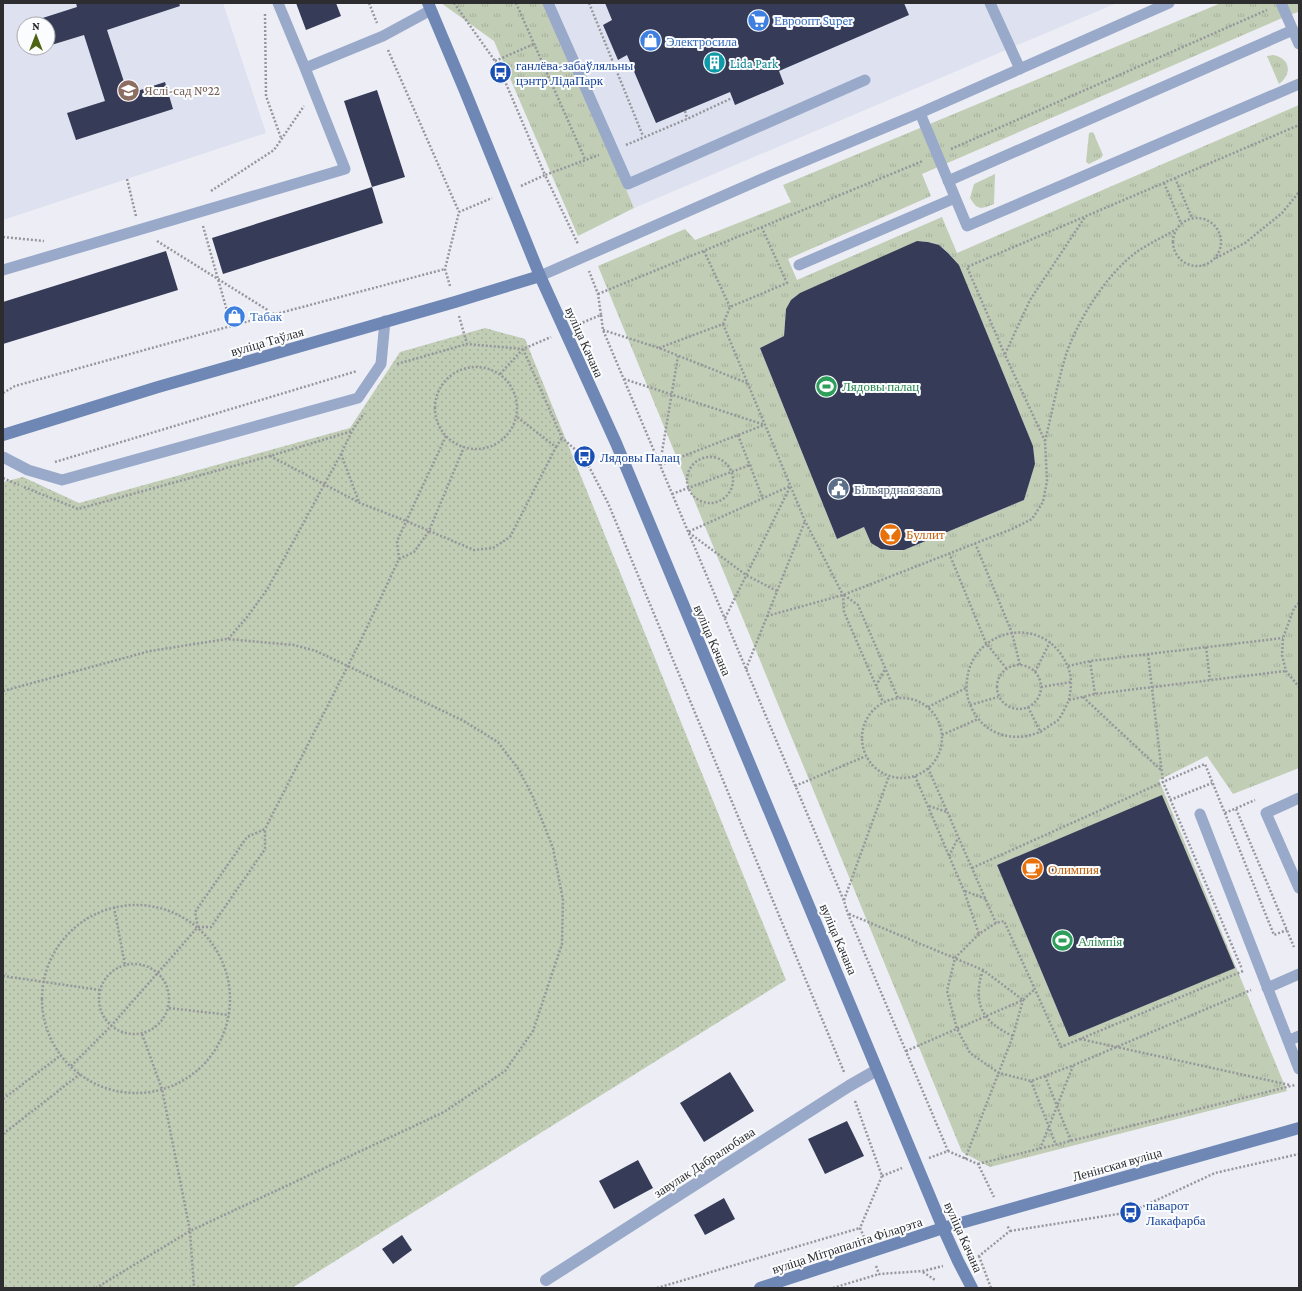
<svg xmlns="http://www.w3.org/2000/svg" width="1302" height="1291" font-family="'Crimson Pro',serif">
<style>
.built{fill:#dee1ef;fill-rule:evenodd}
.grass{fill:url(#grass-tufts);fill-rule:evenodd}
.park{fill:url(#park-dots)}
.building{fill:#363b58}
.lines{fill:none;stroke-linecap:round;stroke-linejoin:round}
.path{stroke:#96979c;stroke-width:2.5;stroke-dasharray:2 2;stroke-linecap:butt}
.lane{stroke:#99a9c9;stroke-width:11}
.street{stroke:#99a9c9;stroke-width:12}
.secondary{stroke:#6f87b5;stroke-width:12}
.labels{text-anchor:middle;stroke-width:4;stroke-linejoin:round;paint-order:stroke}
.shop-label{font-size:13px;fill:#366cbe;stroke:#fbfcfe;text-anchor:start}
.culture-label{font-size:13px;fill:#0d838f;stroke:#fbfcfe;text-anchor:start}
.transit-label{font-size:13px;fill:#164399;stroke:#fbfcfe;text-anchor:start}
.education-label{font-size:13px;fill:#785e54;stroke:#fbfcfe;text-anchor:start}
.street-label{font-size:13px;fill:#2d2d30;stroke:#fbfcfe}
.leisure-label{font-size:13px;fill:#27864d;stroke:#fbfcfe;text-anchor:start}
.service-label{font-size:13px;fill:#4e5e75;stroke:#fbfcfe;text-anchor:start}
.food-label{font-size:13px;fill:#c56008;stroke:#fbfcfe;text-anchor:start}
</style>
<defs>
<pattern id="grass-tufts" width="24" height="20" patternUnits="userSpaceOnUse"><rect width="24" height="20" fill="#c1cdb5"/><path d="M3 7l-1-3M5 7V3M7 7l1-3M15 17l-1-3M17 17v-4M19 17l1-3" fill="none" stroke="#a6b09c"/></pattern>
<pattern id="park-dots" width="8" height="8" patternUnits="userSpaceOnUse"><rect width="8" height="8" fill="#c1cdb5"/><path d="M2 2h.1M6 6h.1" fill="none" stroke="#a6b09c" stroke-width="1.8" stroke-linecap="round"/></pattern>
</defs>
<rect width="100%" height="100%" fill="#edeef5"/>
<path class="built" d="M 3,3 L 223,3 L 266,133 L 3,220 ZM 24,24 L 48,24 L 48,48 L 24,48 Z
M 547,3 L 1117,3 L 634,208 Z"/>
<path class="grass" d="M 441,3 L 547,3 L 634,208 L 578,236 L 494,41 Z
M 1221,3 L 1299,3 L 1299,13 L 1298,12 L 1287,16 L 922,174 L 931,196 L 788,259 L 797,280 L 942,217 L 957,253 L 1299,105 L 1299,768 L 1233,794 L 1207,756 L 1159,780 L 1287,1091 L 990,1167 L 962,1152 L 598,266 L 685,229 L 695,240 L 791,202 L 783,185 ZM 917,241 C 941,242 944,248 959,265 L 1033,446 L 1035,464 L 1024,500 L 904,550 C 878,551 875,550 864,527 L 837,539 L 760,348 L 784,336 L 786,309 ZM 1162,796 L 1234,968 L 1069,1037 L 997,865 Z
M 1273,55 C 1290,58 1293,73 1279,84 L 1267,56 Z
M 1093,132 L 1103,155 L 1101,158 L 1089,164 L 1086,162 L 1089,133 Z
M 995,174 L 994,204 C 981,209 978,211 970,198 L 974,184 Z"/>
<path class="park" d="M 485,328 L 525,339 L 786,980 L 292,1288 L 3,1288 L 3,482 L 23,477 L 79,503 L 350,428 L 400,352 Z"/>
<path class="building" d="M 76,3 L 179,3 L 180,6 L 107,30 L 128,94 L 165,82 L 173,109 L 76,140 L 67,113 L 105,101 L 84,35 L 48,46 L 48,24 L 27,24 L 27,23 L 77,7 Z
M 296,3 L 336,3 L 341,16 L 306,30 Z
M 605,3 L 904,3 L 909,15 L 779,71 L 784,84 L 735,105 L 730,92 L 656,123 L 627,55 L 618,60 L 603,25 L 612,20 Z
M 377,90 L 405,177 L 372,187 L 344,101 Z
M 372,187 L 383,223 L 223,274 L 212,238 Z
M 917,241 L 928,242 L 939,245 L 948,253 L 959,265 L 1033,446 L 1035,464 L 1024,500 L 904,550 L 890,550 L 881,549 L 871,543 L 864,527 L 837,539 L 760,348 L 784,336 L 786,309 L 791,300 L 800,293 Z
M 166,251 L 178,290 L 3,344 L 3,302 Z
M 1162,795 L 1235,968 L 1069,1037 L 997,865 Z
M 730,1072 L 754,1111 L 704,1142 L 680,1103 Z
M 847,1121 L 864,1156 L 825,1174 L 808,1139 Z
M 638,1160 L 653,1188 L 614,1209 L 599,1181 Z
M 724,1198 L 735,1219 L 705,1235 L 694,1215 Z
M 402,1235 L 412,1250 L 393,1264 L 382,1249 Z"/>
<g class="lines">
<path class="path" d="M 369,3 L 377,23
M 454,3 L 495,61 L 501,72 L 545,175 L 599,155
M 516,3 L 585,159
M 589,3 L 643,136
M 265,14 L 266,96 L 281,138
M 388,50 L 459,212
M 495,61 L 534,44
M 685,111 L 687,119
M 626,145 L 687,119 L 732,98
M 951,149 L 1267,10
M 1175,178 L 1192,218
M 127,179 L 136,216
M 1164,183 L 1181,223
M 521,186 L 545,175 L 578,244
M 211,191 L 274,150 L 304,106
M1173 242a24 24 0 1 1 48 0a24 24 0 1 1-48 0Z
M 203,226 L 231,325
M 3,237 L 44,241
M 157,241 L 274,314
M 704,251 L 730,307
M 1216,258 L 1245,243 L 1282,213 L 1299,192
M 450,286 L 445,269 L 459,212 L 492,198
M 598,294 L 923,161
M 601,315 L 603,330 L 844,901 L 848,914 L 948,1151
M 459,316 L 467,344 L 523,349
M 579,324 L 601,315 L 598,294 L 589,271
M 723,324 L 805,521 L 843,595 L 844,612 L 883,702
M 603,330 L 659,348 L 747,383
M 659,348 L 723,324 L 730,307 L 787,283 L 762,228
M 523,349 L 562,438 L 584,457 L 608,503 L 844,1072
M 1005,354 L 1030,300 L 1085,217
M 397,364 L 467,344
M435 408a41 41 0 1 1 82 0a41 41 0 1 1-82 0Z
M 500,374 L 523,349 L 551,337
M 624,379 L 765,425
M 3,393 L 15,386 L 231,326 L 445,269
M 738,435 L 763,499
M 1045,441 C 1052,413 1057,385 1065,358 C 1076,322 1107,273 1138,251 C 1150,243 1163,237 1175,230
M 556,447 L 562,438
M 341,454 L 359,502
M 270,456 L 360,503 L 406,521 L 474,550 L 493,548 L 510,537 L 556,447 L 517,417
M687 480a23 23 0 1 1 46 0a23 23 0 1 1-46 0Z
M 55,462 L 357,371
M 660,464 L 678,356
M 660,465 L 764,425
M 3,478 L 19,485
M 24,487 L 78,509 L 270,456 L 352,431
M 672,494 L 750,465
M 975,543 L 1012,633 L 1020,665
M 949,553 L 986,643 L 1006,668
M 399,559 L 414,552 L 429,531 L 464,447
M 777,591 L 746,575 L 688,532 L 790,486
M 844,595 L 858,605 L 898,698
M 1299,603 L 1294,608 L 1283,638 L 1282,655 L 1286,671 L 1299,687
M 767,616 L 843,595 L 1012,529 L 1032,519 L 1043,502 L 1047,481 L 1045,441 L 1005,355 L 967,267 L 1299,125
M 725,618 L 790,487
M 228,639 L 248,616 L 268,588 L 341,454 L 352,431 L 364,413
M 1206,647 L 1210,680
M 1148,654 L 1163,782 L 1242,969
M 1090,661 L 1095,694
M997 687a22 22 0 1 1 44 0a22 22 0 1 1-44 0Z
M 1068,666 L 1090,661 L 1283,638
M 746,669 L 805,521
M 1035,672 L 1050,642
M 876,686 L 885,669
M 1041,687 L 1071,682
M 3,691 L 150,651 L 227,639 L 294,645 L 316,651 L 462,720 L 498,742 L 519,770 L 533,797 L 553,848 L 563,900 L 562,944 L 533,1031 L 505,1071 L 444,1112 L 190,1231 L 96,1288
M 1083,697 L 1161,770
M862 738a40 40 0 1 1 80 0a40 40 0 1 1-80 0Z
M 1069,700 C 1070,694 1071,688 1071,682 C 1071,674 1068,666 1064,659 C 1039,614 972,630 967,680 C 965,693 969,706 977,717 C 993,740 1028,743 1049,726 C 1052,724 1057,722 1059,719 C 1063,713 1066,706 1069,700 L 1095,694 L 1286,671
M 970,705 L 998,697
M 928,707 L 966,688
M 1028,707 L 1041,733
M 942,735 L 978,719
M 928,768 L 996,923
M 915,776 L 964,891 L 979,934
M 795,786 L 866,756
M 1170,800 L 1212,783
M 929,806 L 947,812
M 1236,809 L 1294,947
M 1225,813 L 1255,800
M 949,856 L 958,838
M 972,868 L 1163,782 L 1205,764 L 1274,935 L 1287,930
M 965,891 L 986,899
M 844,900 L 889,776
M42 999a94 94 0 1 1 188 0a94 94 0 1 1-188 0Z
M 114,907 L 125,965
M 849,914 L 983,970 L 1023,1000
M 198,927 L 211,927 L 265,849 L 265,829
M99 999a35 35 0 1 1 70 0a35 35 0 1 1-70 0Z
M 983,970 C 972,1003 982,1022 1013,1036
M 1243,971 L 1061,1047 L 1004,921 L 996,923 L 979,934 L 955,958 L 947,991 L 957,1029 L 970,1053 L 999,1073 L 1031,1081 L 1074,1065 L 1251,990
M 3,976 L 100,990
M 169,1008 L 229,1015
M 142,1034 L 162,1089 L 190,1231 L 194,1288
M 1080,1039 L 1290,1085
M 906,1051 L 1023,1000 L 1035,989
M 71,1066 L 111,1026 L 198,927 L 195,912 L 247,837 L 265,829 L 361,640 L 399,559 L 397,541 L 446,436
M 1045,1076 L 1071,1141
M 1031,1081 L 1056,1145
M 3,1099 L 61,1055
M 855,1101 L 882,1176 L 860,1228 L 864,1237
M 3,1134 L 80,1074
M 1040,1149 L 1073,1066
M 929,1158 L 948,1151 L 978,1164 L 994,1197
M 965,1159 L 1013,1036 L 1023,1000
M 978,1164 L 1295,1085
M 882,1176 L 902,1168
M 1010,1231 L 1131,1212 L 1215,1173 L 1299,1154
M 979,1256 L 991,1288
M 974,1257 L 979,1256 L 1010,1231 L 1007,1225
M 876,1266 L 879,1274 L 923,1271 L 943,1266
M 923,1272 L 935,1280
M 657,1288 L 860,1228
M 833,1288 L 879,1274"/>
<path class="lane" d="M 278,3 L 305,68 L 383,36 L 431,10
M 548,3 L 628,184 L 865,80
M 990,3 L 1020,69
M 1281,3 L 1299,44
M 920,113 L 967,226 L 1299,84
M 948,181 L 1293,30
M 799,265 L 955,198
M 3,270 L 345,169 L 305,68
M 540,276 L 771,175 L 920,113 L 1169,3
M 3,457 L 28,470 L 62,480 L 358,398 L 381,364 L 385,321
M 1299,798 L 1266,813 L 1299,888
M 1200,814 L 1299,1069
M 1267,988 L 1299,974
M 1288,1041 L 1299,1036"/>
<path class="street" d="M 546,1280 L 849,1086 L 877,1070"/>
<path class="secondary" d="M 428,3 L 465,91 L 540,276 L 616,443 L 943,1228 L 958,1261 L 972,1288
M 3,435 L 158,387 L 455,302 L 540,276
M 760,1288 L 943,1228 L 1299,1128"/>
</g>
<defs>
<symbol id="supermarket-disc" viewBox="-11 -11 22 22"><circle r="9.5" fill="#3f7fe0" stroke="#fbfcfe"/><path d="M-6-5.5h2.5l.6 2H6L4.5 2H-2.5L-4.4-4H-6ZM-1.5 3.2a1.3 1.3 0 1 0 .1 0ZM3 3.2a1.3 1.3 0 1 0 .1 0Z" fill="#fff"/></symbol>
<symbol id="shop-disc" viewBox="-11 -11 22 22"><circle r="9.5" fill="#3f7fe0" stroke="#fbfcfe"/><path d="M-5-2.5h2.3a2.7 3.5 0 0 1 5.4 0H5L5.5 6h-11ZM-1.5-2.5h3a1.5 2.3 0 0 0-3 0Z" fill="#fff"/></symbol>
<symbol id="building-disc" viewBox="-11 -11 22 22"><circle r="9.5" fill="#0f9aa8" stroke="#fbfcfe"/><path d="M-4-6H4V6H1V3H-1V6H-4ZM-2.5-4.3h1.7v1.8h-1.7ZM.8-4.3h1.7v1.8H.8ZM-2.5-1h1.7V.8h-1.7ZM.8-1h1.7V.8H.8Z" fill="#fff"/></symbol>
<symbol id="bus-disc" viewBox="-11 -11 22 22"><circle r="9.5" fill="#1a4fb4" stroke="#fbfcfe"/><path d="M-5-6H5V4H4V6H2V4H-2V6H-4V4H-5ZM-3.5-4V0h7V-4ZM-3.5 1.2v1.5H-2V1.2ZM2 1.2v1.5H3.5V1.2Z" fill="#fff"/></symbol>
<symbol id="school-disc" viewBox="-11 -11 22 22"><circle r="9.5" fill="#8d6e63" stroke="#fbfcfe"/><path d="M0-5L7-2L0 1L-7-2ZM-4 1L0 2.5L4 1V4Q0 6-4 4Z" fill="#fff"/></symbol>
<symbol id="stadium-disc" viewBox="-11 -11 22 22"><circle r="9.5" fill="#2e9e5b" stroke="#fbfcfe"/><path d="M0-5a6.5 5 0 1 0 0 10a6.5 5 0 1 0 0-10ZM-3.5-1.8h7v3.6h-7Z" fill="#fff"/></symbol>
<symbol id="civic-disc" viewBox="-11 -11 22 22"><circle r="9.5" fill="#5c6f8a" stroke="#fbfcfe"/><path d="M-.6-6.5H3V-4.5H.6V-3L4-1V1h2V6H-6V1h2V-1L-.6-3ZM-1.2 2.5V6h2.4V2.5Z" fill="#fff"/></symbol>
<symbol id="bar-disc" viewBox="-11 -11 22 22"><circle r="9.5" fill="#e8710a" stroke="#fbfcfe"/><path d="M-6-5H6L.8 .8V4.5H3.5V6h-7V4.5H-.8V.8Z" fill="#fff"/></symbol>
<symbol id="cafe-disc" viewBox="-11 -11 22 22"><circle r="9.5" fill="#e8710a" stroke="#fbfcfe"/><path d="M-5.5-4.5H6V0H3Q3 3.5 0 3.5H-2.5Q-5.5 3.5-5.5 0ZM3-3.2v2h1.7v-2ZM-6 4.5H4V6H-6Z" fill="#fff"/></symbol>
</defs>
<g fill-rule="evenodd">
<use href="#supermarket-disc" x="746" y="8" width="25" height="25"/>
<use href="#shop-disc" x="638" y="28" width="25" height="25"/>
<use href="#building-disc" x="702" y="50" width="25" height="25"/>
<use href="#bus-disc" x="488" y="60" width="25" height="25"/>
<use href="#school-disc" x="116" y="78" width="25" height="25"/>
<use href="#shop-disc" x="222" y="304" width="25" height="25"/>
<use href="#stadium-disc" x="814" y="374" width="25" height="25"/>
<use href="#bus-disc" x="572" y="444" width="25" height="25"/>
<use href="#civic-disc" x="826" y="476" width="25" height="25"/>
<use href="#bar-disc" x="878" y="522" width="25" height="25"/>
<use href="#cafe-disc" x="1020" y="856" width="25" height="25"/>
<use href="#stadium-disc" x="1050" y="928" width="25" height="25"/>
<use href="#bus-disc" x="1118" y="1200" width="25" height="25"/>
</g>
<g class="labels">
<g class="shop-label">
<text x="774" y="25">Евроопт Super</text>
<text x="666" y="46">Электросила</text>
<text x="250" y="321">Табак</text>
</g>
<g class="culture-label">
<text x="730" y="68">Lida Park</text>
</g>
<g class="transit-label">
<text x="516" y="70">ганлёва-забаўляльны<tspan x="516" dy="15">цэнтр ЛідаПарк</tspan></text>
<text x="600" y="462">Лядовы Палац</text>
<text x="1146" y="1210">паварот<tspan x="1146" dy="15">Лакафарба</tspan></text>
</g>
<g class="education-label">
<text x="144" y="95">Яслі-сад №22</text>
</g>
<g class="street-label">
<text transform="translate(267 341) rotate(-16)" y="5">вуліца Таўлая</text>
<text transform="translate(585 342) rotate(66)" y="5">вуліца Качана</text>
<text transform="translate(713 640) rotate(67)" y="5">вуліца Качана</text>
<text transform="translate(839 939) rotate(67)" y="5">вуліца Качана</text>
<text transform="translate(704 1162) rotate(-33)" y="5">завулак Дабралюбава</text>
<text transform="translate(1117 1164) rotate(-16)" y="5">Ленінская вуліца</text>
<text transform="translate(964 1237) rotate(66)" y="5">вуліца Качана</text>
<text transform="translate(847 1245) rotate(-18)" y="5">вуліца Мітрапаліта Філарэта</text>
</g>
<g class="leisure-label">
<text x="842" y="391">Лядовы палац</text>
<text x="1078" y="946">Алімпія</text>
</g>
<g class="service-label">
<text x="854" y="494">Більярдная зала</text>
</g>
<g class="food-label">
<text x="906" y="539">Буллит</text>
<text x="1048" y="874">Олимпия</text>
</g>
</g>
<rect width="1302" height="1291" fill="none" stroke="#2d2d30" stroke-width="8"/>
<g transform="translate(36 36)"><circle r="19" fill="#fbfcfe" stroke="#a9a9ac"/>
<path d="M0-3L7 15L0 10L-7 15Z" fill="#4e6412"/>
<text y="-6" font-size="11" font-weight="bold" text-anchor="middle" fill="#2d2d30">N</text>
</g>
</svg>
